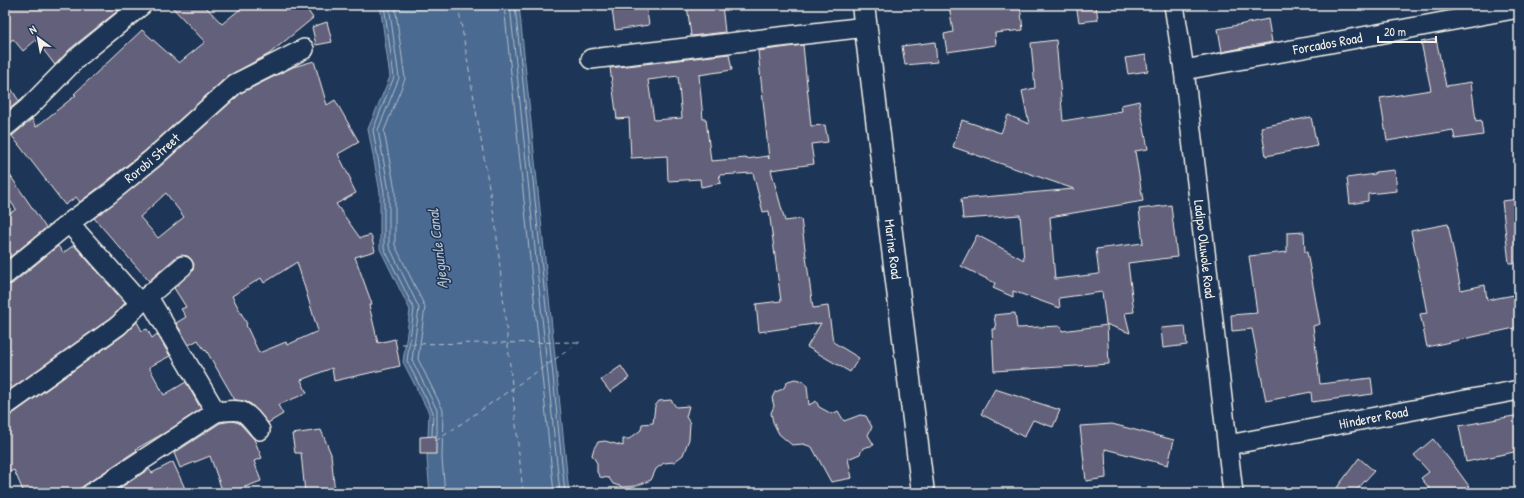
<svg xmlns="http://www.w3.org/2000/svg" width="1524" height="498" font-family="'Patrick Hand',sans-serif">
<style>
.water{fill:#4b6b91;stroke:#8fa1b4}
.lines{fill:none;stroke-linecap:round;stroke-linejoin:round}
.shore{stroke:#b0bbc5;stroke-width:1}
.ferry{stroke:#b9c2ca;stroke-width:1;stroke-dasharray:5 4;stroke-linecap:butt}
.building{fill:#64607c;stroke:#f4f1e8;fill-rule:evenodd}
.minor-casing{stroke:#f4f1e8;stroke-width:22}
.tertiary-casing{stroke:#f4f1e8;stroke-width:25}
.minor{stroke:#1d3557;stroke-width:19}
.tertiary{stroke:#1d3557;stroke-width:22}
.labels{text-anchor:middle;stroke-width:3;stroke-linejoin:round;paint-order:stroke}
.street-label{font-size:14px;fill:#f4f1e8;stroke:#1d3557}
.water-label{font-size:15px;font-style:italic;fill:#b9c2ca;stroke:#1d3557}
</style>
<rect width="100%" height="100%" fill="#1d3557"/>
<filter id="ink" filterUnits="userSpaceOnUse"><feTurbulence type="fractalNoise" baseFrequency=".025" numOctaves="2"/><feDisplacementMap in="SourceGraphic" scale="8" xChannelSelector="R" yChannelSelector="G"/><feConvolveMatrix kernelMatrix="1 2 1 2 8 2 1 2 1" color-interpolation-filters="sRGB"/></filter>
<g filter="url(#ink)">
<path class="water" d="M 380,5 L 519,5 L 569,493 L 430,493 L 427,459 L 429,413 L 403,362 L 410,310 L 380,249 L 380,192 L 368,129 L 390,77 Z"/>
<g class="lines">
<path class="shore" d="M 384,5 L 394,77 L 373,130 L 384,192 L 384,248 L 414,309 L 407,361 L 433,412 L 432,435
M 389,5 L 399,78 L 378,130 L 389,191 L 389,246 L 419,308 L 412,360 L 437,410 L 437,436
M 395,5 L 405,79 L 384,131 L 395,190 L 395,245 L 425,307 L 418,359 L 443,410 L 442,459 L 445,493
M 504,5 L 554,493
M 510,5 L 560,493
M 515,5 L 565,493"/>
<path class="ferry" d="M 458,5 L 496,228 L 523,493
M 402,344 L 579,342
M 436,441 L 580,342"/>
</g>
<path class="building" d="M 5,5 L 125,5 L 70,49 L 55,65 L 36,40 L 23,51 L 13,39 L 5,46 Z
M 170,5 L 204,5 L 222,24 L 245,5 L 304,5 L 313,18 L 269,54 L 228,76 L 145,151 L 102,185 L 80,202 L 76,197 L 65,205 L 12,136 L 32,119 L 36,127 L 76,95 L 74,94 L 142,30 L 179,63 L 205,42 Z
M 646,5 L 649,25 L 615,30 L 612,10 Z
M 687,5 L 722,5 L 725,32 L 691,36 Z
M 949,5 L 1020,5 L 1023,30 L 995,33 L 996,45 L 947,52 L 944,34 L 953,32 Z
M 1076,5 L 1096,5 L 1098,20 L 1079,22 Z
M 1268,19 L 1272,42 L 1222,52 L 1218,29 Z
M 327,22 L 332,42 L 316,45 L 312,27 Z
M 1436,39 L 1446,86 L 1471,82 L 1476,121 L 1481,120 L 1483,135 L 1455,139 L 1453,130 L 1387,141 L 1380,98 L 1431,90 L 1421,42 Z
M 1056,40 L 1063,121 L 1122,111 L 1121,105 L 1139,101 L 1148,149 L 1135,151 L 1143,201 L 1050,217 L 1055,279 L 1099,274 L 1096,249 L 1143,243 L 1139,209 L 1171,205 L 1177,257 L 1128,263 L 1134,312 L 1125,313 L 1130,333 L 1106,324 L 1102,292 L 1059,298 L 1060,308 L 1013,291 L 1013,297 L 993,288 L 995,283 L 961,266 L 977,235 L 1024,260 L 1020,215 L 963,219 L 961,199 L 1074,189 L 953,147 L 962,120 L 1001,133 L 1008,115 L 1029,124 L 1022,91 L 1035,88 L 1031,43 Z
M 935,42 L 937,62 L 905,65 L 902,46 Z
M 803,45 L 811,126 L 825,125 L 828,142 L 811,144 L 814,164 L 771,170 L 785,221 L 801,219 L 813,308 L 828,306 L 833,342 L 859,358 L 850,372 L 807,347 L 821,323 L 759,332 L 756,304 L 781,301 L 769,211 L 763,212 L 753,173 L 719,175 L 721,183 L 701,187 L 700,179 L 668,181 L 667,156 L 631,158 L 629,118 L 617,119 L 610,68 L 729,54 L 732,70 L 699,75 L 703,119 L 706,119 L 711,161 L 746,158 L 746,159 L 768,156 L 769,159 L 758,51 ZM 678,76 L 682,118 L 654,120 L 648,80 Z
M 1146,55 L 1148,71 L 1128,74 L 1125,58 Z
M 314,61 L 327,105 L 335,100 L 359,142 L 338,154 L 351,180 L 350,181 L 356,193 L 336,204 L 360,238 L 371,235 L 375,251 L 355,257 L 372,304 L 369,305 L 378,343 L 395,339 L 400,366 L 334,381 L 332,368 L 301,380 L 307,393 L 278,405 L 283,414 L 268,423 L 251,404 L 244,401 L 235,400 L 206,350 L 205,351 L 198,340 L 189,345 L 176,323 L 186,317 L 181,309 L 186,307 L 174,288 L 193,270 L 194,264 L 191,259 L 187,256 L 181,255 L 176,257 L 149,281 L 94,218 L 159,167 L 241,93 L 293,67 ZM 166,193 L 184,217 L 158,238 L 140,217 ZM 297,262 L 318,331 L 287,345 L 286,342 L 259,353 L 246,325 L 247,324 L 232,296 L 261,278 L 264,283 Z
M 5,79 L 19,101 L 5,113 Z
M 1311,117 L 1317,146 L 1266,156 L 1261,127 Z
M 5,168 L 46,228 L 5,261 L 5,217 L 16,209 L 5,194 Z
M 1395,170 L 1397,191 L 1368,194 L 1368,201 L 1350,204 L 1347,178 L 1375,174 L 1375,172 Z
M 1519,199 L 1519,263 L 1509,263 L 1502,201 Z
M 1448,224 L 1461,290 L 1485,285 L 1487,300 L 1514,295 L 1519,319 L 1519,327 L 1427,347 L 1420,314 L 1427,313 L 1411,231 Z
M 1304,232 L 1305,252 L 1307,252 L 1320,324 L 1313,326 L 1320,384 L 1371,378 L 1373,394 L 1312,402 L 1311,392 L 1266,401 L 1252,329 L 1232,331 L 1231,315 L 1257,313 L 1249,256 L 1287,252 L 1287,233 Z
M 74,245 L 125,303 L 112,317 L 5,393 L 5,286 L 12,284 L 58,246 L 63,253 Z
M 1015,313 L 1017,328 L 1061,326 L 1062,331 L 1107,325 L 1109,364 L 994,371 L 992,329 L 996,329 L 994,315 Z
M 137,322 L 142,331 L 147,329 L 152,338 L 157,334 L 170,356 L 149,367 L 164,395 L 186,382 L 201,409 L 166,432 L 136,449 L 137,450 L 73,493 L 24,493 L 14,470 L 5,474 L 5,417 L 11,415 L 125,334 Z
M 1185,326 L 1187,345 L 1163,348 L 1161,328 Z
M 621,366 L 629,378 L 610,392 L 601,380 Z
M 795,379 L 803,381 L 807,386 L 809,405 L 816,401 L 819,407 L 832,414 L 838,411 L 844,421 L 860,415 L 866,416 L 872,427 L 868,435 L 874,445 L 863,448 L 860,454 L 848,459 L 852,478 L 831,482 L 812,447 L 803,444 L 792,445 L 779,434 L 773,422 L 771,413 L 774,406 L 772,398 L 775,392 L 783,389 L 788,381 Z
M 995,389 L 1060,410 L 1053,427 L 1033,420 L 1024,437 L 981,414 Z
M 671,400 L 676,407 L 689,406 L 686,417 L 690,423 L 689,439 L 683,455 L 674,462 L 664,463 L 656,469 L 651,480 L 636,486 L 623,487 L 613,484 L 609,478 L 600,477 L 597,472 L 597,463 L 592,455 L 594,448 L 598,442 L 605,441 L 623,446 L 623,439 L 629,439 L 641,430 L 642,424 L 653,423 L 655,406 L 659,401 Z
M 1519,415 L 1519,451 L 1466,462 L 1459,426 Z
M 232,421 L 239,423 L 254,439 L 262,458 L 254,461 L 261,481 L 229,493 L 223,493 L 210,456 L 180,468 L 174,453 L 220,423 Z
M 1112,424 L 1174,440 L 1168,465 L 1105,449 L 1106,478 L 1086,481 L 1080,426 Z
M 321,430 L 331,454 L 335,493 L 305,493 L 301,453 L 295,453 L 292,434 Z
M 436,436 L 436,454 L 420,454 L 420,437 Z
M 1433,439 L 1453,464 L 1474,493 L 1433,493 L 1421,478 L 1429,472 L 1414,455 Z
M 1359,458 L 1374,471 L 1354,493 L 1333,493 Z
M 173,462 L 187,493 L 121,493 L 120,488 L 149,469 L 152,473 Z"/>
<g class="lines">
<defs>
<g id="minor">
<path id="s1" d="M 1174,5 L 1184,70 L 1233,493"/>
<path d="M 591,59 L 866,27"/>
<path id="s2" d="M 1184,70 L 1519,8"/>
<path d="M 5,127 L 28,108 L 77,58 L 142,5"/>
<path d="M 69,223 L 140,303"/>
<path id="s3" d="M 5,275 L 69,223 L 109,194 L 152,159 L 235,84 L 304,49"/>
<path d="M 148,297 L 216,412 C 243,409 243,408 260,430"/>
<path d="M 5,406 L 119,325 L 140,303 L 183,266"/>
<path id="s4" d="M 1228,445 L 1519,390"/>
<path d="M 92,493 L 216,412"/>
</g>
<g id="tertiary">
<path id="s5" d="M 863,5 L 923,493"/>
</g>
</defs>
<use href="#minor" class="minor-casing"/>
<use href="#tertiary" class="tertiary-casing"/>
<use href="#minor" class="minor"/>
<use href="#tertiary" class="tertiary"/>
</g>
</g>
<g class="labels">
<g class="street-label">
<text dy="5" stroke="none"><textPath href="#s2" startOffset="146">Forcados Road</textPath></text>
<text dy="5" stroke="none"><textPath href="#s3" startOffset="188">Rorobi Street</textPath></text>
<text dy="5" stroke="none"><textPath href="#s5" startOffset="246">Marine Road</textPath></text>
<text dy="5" stroke="none"><textPath href="#s1" startOffset="246">Ladipo Oluwole Road</textPath></text>
<text dy="5" stroke="none"><textPath href="#s4" startOffset="148">Hinderer Road</textPath></text>
</g>
<g class="water-label">
<text transform="translate(438 249) rotate(-97)" y="5">Ajegunle Canal</text>
</g>
</g>
<rect width="1524" height="498" fill="none" stroke="#1d3557" stroke-width="20"/>
<rect x="10" y="10" width="1504" height="478" fill="none" stroke="#f4f1e8" stroke-width="1.5" filter="url(#ink)"/>
<g transform="translate(38 38) rotate(328)" stroke="#1d3557" stroke-width="3" paint-order="stroke">
<path d="M0-3L7 15L0 10L-7 15Z" fill="#f4f1e8"/>
<text y="-6" font-size="11" font-weight="bold" text-anchor="middle" fill="#f4f1e8">N</text>
</g>
<path d="M1378 36v6h58v-6" fill="none" stroke="#f4f1e8" stroke-width="2"/>
<text x="1384" y="36" font-size="12" fill="#f4f1e8" stroke="#1d3557" stroke-width="3" paint-order="stroke">20 m</text>
</svg>
